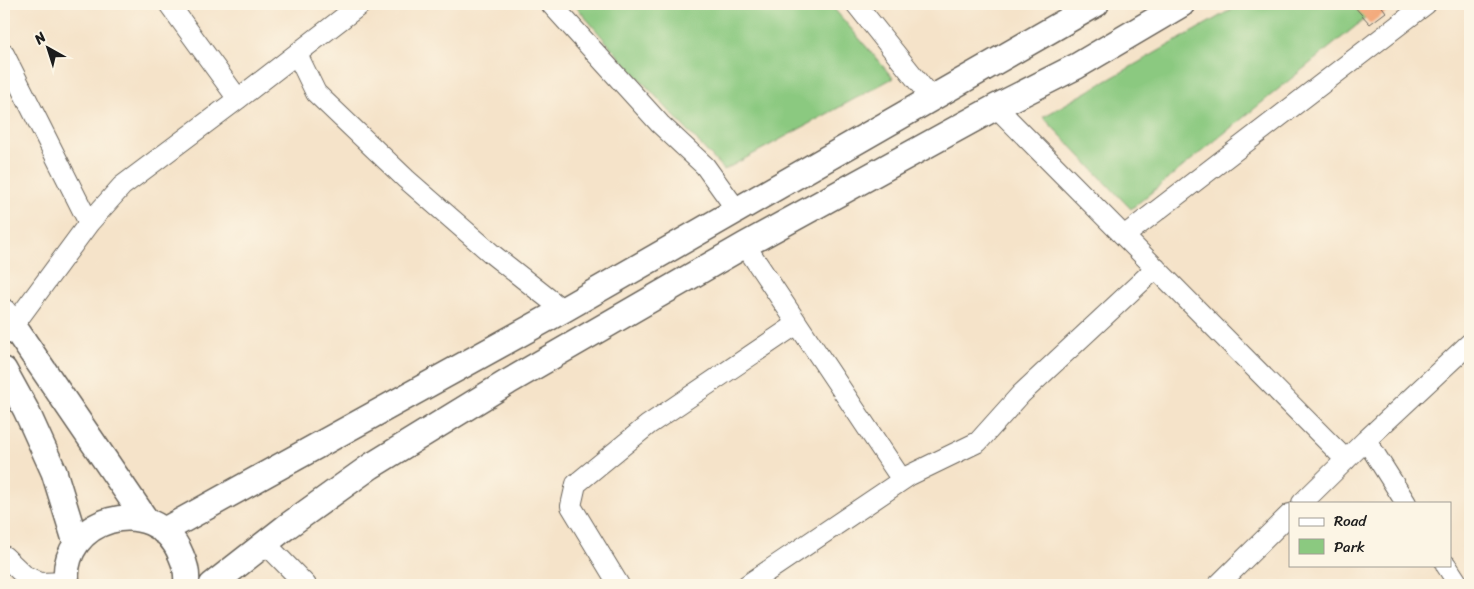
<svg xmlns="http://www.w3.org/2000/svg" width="1474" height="589" font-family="Sriracha,sans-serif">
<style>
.green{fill:#8bc980;stroke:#54724e}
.building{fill:#f3aa7d}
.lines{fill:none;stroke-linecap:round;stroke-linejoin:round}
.minor-casing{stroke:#686259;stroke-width:22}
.tertiary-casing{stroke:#686259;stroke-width:28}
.minor{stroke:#fff;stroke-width:20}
.tertiary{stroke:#fff;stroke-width:25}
</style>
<rect width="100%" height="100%" fill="#fcf5e5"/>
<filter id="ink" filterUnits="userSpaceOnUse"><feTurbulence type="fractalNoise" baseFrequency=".02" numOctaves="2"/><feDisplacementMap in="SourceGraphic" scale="10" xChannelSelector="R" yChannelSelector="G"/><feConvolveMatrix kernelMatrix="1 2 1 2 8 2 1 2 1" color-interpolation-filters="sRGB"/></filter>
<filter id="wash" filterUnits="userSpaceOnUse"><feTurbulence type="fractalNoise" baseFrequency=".0096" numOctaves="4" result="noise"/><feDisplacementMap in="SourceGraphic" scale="20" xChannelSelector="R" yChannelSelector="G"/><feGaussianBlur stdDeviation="1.12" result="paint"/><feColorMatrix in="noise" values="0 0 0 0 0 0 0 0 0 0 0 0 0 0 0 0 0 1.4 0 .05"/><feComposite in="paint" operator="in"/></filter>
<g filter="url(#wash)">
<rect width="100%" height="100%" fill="#f5e3c9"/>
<path class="green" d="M 574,4 L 830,4 L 893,78 L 724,170 L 613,50 Z
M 1241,4 L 1383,4 L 1131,209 L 1043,117 Z"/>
<g id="blocks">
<path class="building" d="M 1352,4 L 1380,4 L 1386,12 L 1370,24 Z"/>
</g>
</g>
<g filter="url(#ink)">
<use href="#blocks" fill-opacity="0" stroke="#686259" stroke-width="1"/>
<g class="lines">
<defs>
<path id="minor" d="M 169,4 L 238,99
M 551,4 L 660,124 L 705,166 L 736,209
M 856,4 L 931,98
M 4,54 L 89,223
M 297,54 L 316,93 L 406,179 L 492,254 L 563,310
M 996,107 L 1346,460
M 1124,236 L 1426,4
M 745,245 L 902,480
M 4,335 L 13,326 L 89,223 L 122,186 L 238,99 L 361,4
M 1366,440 L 1406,503
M 1302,503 L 1366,440 L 1470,343
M 265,543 L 306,585
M 4,556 L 24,575 L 40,583 L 66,582
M 1446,565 L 1459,585
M 619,585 L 571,506 L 576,484 L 648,425 L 797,324
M 747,585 L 910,475 L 978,442 L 1021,394 L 1156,268
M 1218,585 L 1290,514"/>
<path id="tertiary" d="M 4,312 L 146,520
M 4,370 L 26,410 L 54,472 L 76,543
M 163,531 L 563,310 L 1096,4
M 67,585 C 57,519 154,489 181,555 C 185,564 188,575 186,585
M 212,585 L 286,527 L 371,466 L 508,382 L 745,245 L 996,107 L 1077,66 L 1182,4"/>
</defs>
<use href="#minor" class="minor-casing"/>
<use href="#tertiary" class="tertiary-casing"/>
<use href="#minor" class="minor"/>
<use href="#tertiary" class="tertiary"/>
</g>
</g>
<rect width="1474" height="589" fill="none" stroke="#fcf5e5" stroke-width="20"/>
<rect x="1289" y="502" width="162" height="65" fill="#fcf5e5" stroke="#a29e95"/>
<rect x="1299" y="518" width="25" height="8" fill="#ffffff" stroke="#a29e95"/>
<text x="1334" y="526" font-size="15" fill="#1c1c1c">Road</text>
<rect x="1299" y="539" width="25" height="15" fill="#8bc980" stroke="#a29e95"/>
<text x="1334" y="552" font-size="15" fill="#1c1c1c">Park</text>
<g transform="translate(48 48) rotate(321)" stroke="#fcf5e5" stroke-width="4" paint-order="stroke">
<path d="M0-4L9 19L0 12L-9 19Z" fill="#1c1c1c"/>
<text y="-8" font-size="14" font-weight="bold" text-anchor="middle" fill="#1c1c1c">N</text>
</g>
</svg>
